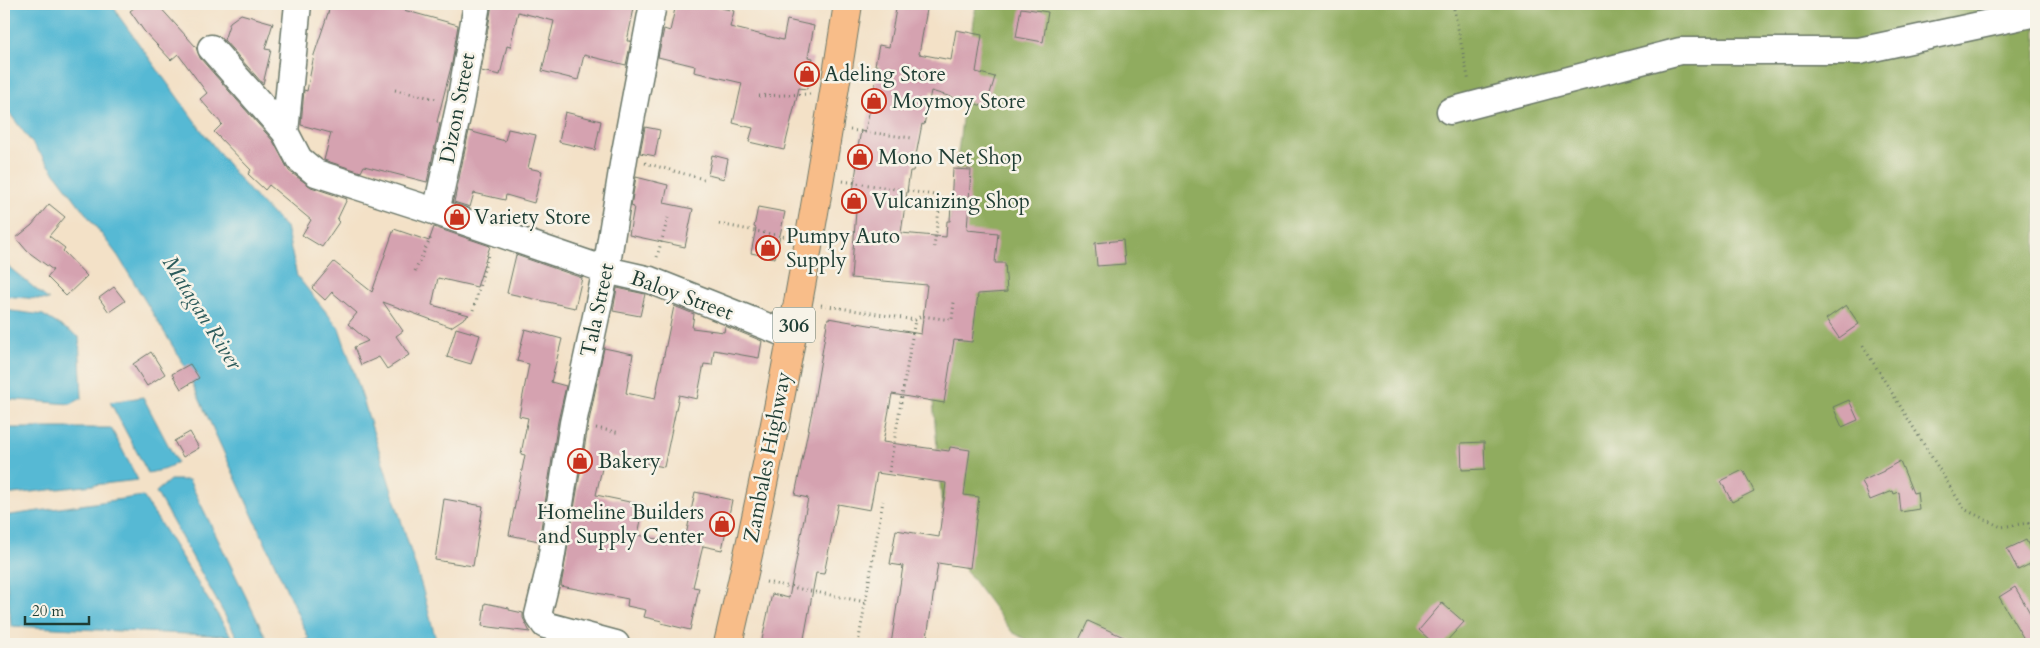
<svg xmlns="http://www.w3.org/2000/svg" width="2040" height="648" font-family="Cardo,serif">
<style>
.forest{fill:#90ac5f;stroke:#58744a}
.water{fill:#56b9d4;stroke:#3a7b84}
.building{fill:#d5a2b0}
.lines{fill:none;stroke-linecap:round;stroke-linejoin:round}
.minor-casing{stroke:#697667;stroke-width:29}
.major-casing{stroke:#697667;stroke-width:30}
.path{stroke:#697667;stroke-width:3;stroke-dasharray:1 4;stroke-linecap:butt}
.minor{stroke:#fff;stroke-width:26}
.major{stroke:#f8bd89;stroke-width:28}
.labels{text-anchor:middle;stroke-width:5;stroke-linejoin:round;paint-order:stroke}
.shield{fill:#f7f3e8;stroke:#60746a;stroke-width:1}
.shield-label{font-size:20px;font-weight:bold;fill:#1f3d34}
.poi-label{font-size:21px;fill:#1f3d34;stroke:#f7f3e8;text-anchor:start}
.street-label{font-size:21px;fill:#1f3d34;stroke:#f7f3e8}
.water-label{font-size:22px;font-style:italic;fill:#2d5c5c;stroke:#f7f3e8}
</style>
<rect width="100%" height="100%" fill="#f7f3e8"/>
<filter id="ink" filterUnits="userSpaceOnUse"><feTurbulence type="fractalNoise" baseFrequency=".02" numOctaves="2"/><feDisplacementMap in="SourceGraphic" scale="10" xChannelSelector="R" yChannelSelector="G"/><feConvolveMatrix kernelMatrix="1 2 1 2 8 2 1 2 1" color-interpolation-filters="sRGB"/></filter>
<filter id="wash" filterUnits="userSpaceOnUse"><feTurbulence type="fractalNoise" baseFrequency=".0096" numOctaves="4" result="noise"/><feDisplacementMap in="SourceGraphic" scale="20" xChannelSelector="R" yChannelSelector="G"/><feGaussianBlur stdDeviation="1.12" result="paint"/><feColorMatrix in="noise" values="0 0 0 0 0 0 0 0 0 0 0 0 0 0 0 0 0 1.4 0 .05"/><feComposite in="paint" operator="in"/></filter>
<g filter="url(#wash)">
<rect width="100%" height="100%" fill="#f3e1c7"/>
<path class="forest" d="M 976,4 L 2036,4 L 2036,644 L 1034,644 L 1012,632 L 945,542 L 931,376 Z"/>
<path class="water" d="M 4,4 L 113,4 L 118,15 L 202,131 L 237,176 L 257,199 L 286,227 L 297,276 L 339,328 L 362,396 L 422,587 L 437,644 L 279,644 L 309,639 L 183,363 L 118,256 L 4,106 Z
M 4,263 L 49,300 L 4,296 Z
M 4,310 L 43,315 L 79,337 L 82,398 L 71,404 L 4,399 Z
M 143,397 L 177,462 L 166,469 L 148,473 L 110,402 Z
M 4,428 L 111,428 L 138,480 L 4,495 Z
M 170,480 L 189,480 L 267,640 L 241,644 L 156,492 Z
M 143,496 L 231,636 L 11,626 L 4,553 L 4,516 Z"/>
<g id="blocks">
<path class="building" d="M 139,4 L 157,4 L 196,47 L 200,58 L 273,141 L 289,171 L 311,187 L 347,199 L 337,220 L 339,222 L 322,247 L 302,235 L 311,220 L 269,185 L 265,190 L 248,174 L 251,170 L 214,132 L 222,124 L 200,99 L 207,93 L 178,54 L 171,60 L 144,31 L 130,11 Z
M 331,4 L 382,4 L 458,25 L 452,63 L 437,122 L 440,123 L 427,182 L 364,166 L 361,172 L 324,160 L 331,133 L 301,125 L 304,90 L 307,91 L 314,55 Z
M 492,4 L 635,4 L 627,41 L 631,41 L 626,65 L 584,55 L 578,80 L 542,71 L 554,21 L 518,12 L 510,47 L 507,46 L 500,75 L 481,71 Z
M 676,4 L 705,4 L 734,11 L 730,27 L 783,40 L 787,20 L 814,26 L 808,57 L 813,58 L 807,89 L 799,88 L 784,150 L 749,142 L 753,128 L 733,123 L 742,83 L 694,72 L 695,66 L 658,57 L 664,29 L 670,31 Z
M 897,4 L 928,4 L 919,54 L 951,60 L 956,30 L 982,35 L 976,72 L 995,77 L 986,107 L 931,91 L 924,125 L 922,124 L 913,171 L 910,171 L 901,233 L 946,237 L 947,221 L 950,221 L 953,169 L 971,170 L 967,230 L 998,233 L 995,263 L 1005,263 L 1007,292 L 978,294 L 972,342 L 954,340 L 944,403 L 892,394 L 883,442 L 949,451 L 950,447 L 970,450 L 964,495 L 979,497 L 970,568 L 938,563 L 926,644 L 891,644 L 903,566 L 890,564 L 896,530 L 939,537 L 946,483 L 877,473 L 870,510 L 838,504 L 824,574 L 816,573 L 803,644 L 761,644 L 772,594 L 789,598 L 808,498 L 795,495 L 813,406 L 828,318 L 921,334 L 927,285 L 851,278 L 856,211 L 850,210 L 857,165 L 855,165 L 858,147 L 861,131 L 865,132 L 879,66 L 875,65 L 879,45 L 889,47 Z
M 1021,8 L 1048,12 L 1043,42 L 1016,37 Z
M 241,14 L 273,23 L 265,49 L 271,50 L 263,84 L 224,40 L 230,22 Z
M 565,112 L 601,121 L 595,150 L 559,142 Z
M 645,127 L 660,130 L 655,156 L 640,153 Z
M 508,129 L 536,135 L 528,168 L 542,171 L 534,203 L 506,195 L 505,200 L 474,193 L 470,207 L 454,202 L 469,131 L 505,141 Z
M 712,155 L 728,159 L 724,179 L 708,175 Z
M 636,177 L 668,185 L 664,203 L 693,209 L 685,247 L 629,235 L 634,207 L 631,206 Z
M 49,204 L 65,217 L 49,236 L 65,248 L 63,251 L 87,276 L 66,296 L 47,277 L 53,270 L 27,251 L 16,238 L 32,225 Z
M 758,207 L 785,212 L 775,258 L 751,253 L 756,228 L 754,227 Z
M 434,227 L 490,246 L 477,287 L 438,278 L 432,305 L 469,315 L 451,327 L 383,302 L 403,331 L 396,336 L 409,355 L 387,369 L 379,357 L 361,365 L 354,347 L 368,341 L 348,324 L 357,313 L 332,292 L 325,300 L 312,288 L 334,262 L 372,292 L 394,229 L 429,241 Z
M 1123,240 L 1125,264 L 1097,266 L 1095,243 Z
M 516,255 L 582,278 L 575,308 L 507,293 Z
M 114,287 L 125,301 L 109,312 L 99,298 Z
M 617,288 L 645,294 L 640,316 L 613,311 Z
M 1846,305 L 1859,324 L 1839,338 L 1826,319 Z
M 674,306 L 694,314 L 692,328 L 724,332 L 725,326 L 762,341 L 759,358 L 714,350 L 712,365 L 704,364 L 697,399 L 679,395 L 664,467 L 605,455 L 596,495 L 644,505 L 638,535 L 684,545 L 695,492 L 732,500 L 722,550 L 703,546 L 693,587 L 699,588 L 690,630 L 661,623 L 662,621 L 644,617 L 646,610 L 627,606 L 628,599 L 561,586 L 588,426 L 604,348 L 633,354 L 626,393 L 655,399 Z
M 456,328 L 480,335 L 471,364 L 447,357 Z
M 525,329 L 562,339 L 551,382 L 566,386 L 558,421 L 539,541 L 509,535 L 525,455 L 521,454 L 528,418 L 519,416 L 529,364 L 517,361 Z
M 151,352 L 165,374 L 147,386 L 133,364 Z
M 190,364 L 199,378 L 181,389 L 172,374 Z
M 1849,400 L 1858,420 L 1842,427 L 1833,407 Z
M 190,432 L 199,448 L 183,457 L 174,441 Z
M 1484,442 L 1485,469 L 1462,470 L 1461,443 Z
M 1900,461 L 1913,493 L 1917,492 L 1919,509 L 1901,512 L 1899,492 L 1894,494 L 1893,491 L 1870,500 L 1862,481 L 1884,471 L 1884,470 Z
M 1743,470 L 1754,491 L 1732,502 L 1721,481 Z
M 444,499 L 483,506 L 473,566 L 435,560 Z
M 2026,540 L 2036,561 L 2018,570 L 2007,549 Z
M 2015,587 L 2036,623 L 2036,644 L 2027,644 L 1999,597 Z
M 485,603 L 509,608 L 509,610 L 523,613 L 523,618 L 530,632 L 482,626 Z
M 1442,603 L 1464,622 L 1444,644 L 1434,644 L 1419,630 Z
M 1088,621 L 1139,644 L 1077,644 Z"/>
</g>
</g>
<g filter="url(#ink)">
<use href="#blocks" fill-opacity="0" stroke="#697667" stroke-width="1"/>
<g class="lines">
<defs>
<path id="minor" d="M 298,4 L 285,132 L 299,159 L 316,173 L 422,207 L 606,270 L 650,280 L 791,336
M 211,48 L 285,132
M 1450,111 L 1680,51 L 1859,51 L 2036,13
M 436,212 L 460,103 L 477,4
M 616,644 L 545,625 L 538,615 L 550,566 L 573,423 L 606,270 L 625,152 L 653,4"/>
<path id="major" d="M 728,644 C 777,433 815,218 848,4"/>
</defs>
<use href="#minor" class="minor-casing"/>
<use href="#major" class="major-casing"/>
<path class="path" d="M 1453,4 L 1469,82
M 395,90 L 437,99
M 759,96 L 810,94
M 850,130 L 912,138
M 645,163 L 707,180
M 843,181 L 941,196 L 934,247
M 719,224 L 787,237
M 657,257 L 668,218
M 415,271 L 432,235
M 821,305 L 915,320 L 921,316 L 952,320 L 954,302
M 473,310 L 488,255
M 1863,346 L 1964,509 L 2001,527 L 2028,523 L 2036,518
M 596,428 L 620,433
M 889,472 L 915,320
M 2028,523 L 2036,539
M 766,582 L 865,602
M 858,644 L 883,501"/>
<use href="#minor" class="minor"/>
<use href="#major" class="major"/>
</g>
</g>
<defs>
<symbol id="shop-ring" viewBox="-11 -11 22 22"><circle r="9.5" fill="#f7f3e8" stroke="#c8321e" stroke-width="1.5"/><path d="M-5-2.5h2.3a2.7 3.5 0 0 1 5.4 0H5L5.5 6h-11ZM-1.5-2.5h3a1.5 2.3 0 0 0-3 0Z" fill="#c8321e"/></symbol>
</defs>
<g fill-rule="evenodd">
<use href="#shop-ring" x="793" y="60" width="28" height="28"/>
<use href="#shop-ring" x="860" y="87" width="28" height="28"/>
<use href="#shop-ring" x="846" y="143" width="28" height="28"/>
<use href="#shop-ring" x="840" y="187" width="28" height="28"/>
<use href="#shop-ring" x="443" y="203" width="28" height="28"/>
<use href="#shop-ring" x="754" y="234" width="28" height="28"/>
<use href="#shop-ring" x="566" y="447" width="28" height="28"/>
<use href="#shop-ring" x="708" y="510" width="28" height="28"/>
</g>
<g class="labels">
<rect class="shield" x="773" y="307.5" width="42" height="35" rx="4"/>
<g class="shield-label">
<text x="794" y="332">306</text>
</g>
<g class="poi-label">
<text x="824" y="81">Adeling Store</text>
<text x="892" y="108">Moymoy Store</text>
<text x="878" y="164">Mono Net Shop</text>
<text x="872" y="208">Vulcanizing Shop</text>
<text x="474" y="224">Variety Store</text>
<text x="786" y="243">Pumpy Auto<tspan x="786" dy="24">Supply</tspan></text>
<text x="598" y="468">Bakery</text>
<text x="704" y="519" text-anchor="end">Homeline Builders<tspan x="704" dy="24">and Supply Center</tspan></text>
</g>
<g class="street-label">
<text transform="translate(457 108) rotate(-79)" y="7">Dizon Street</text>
<text transform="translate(682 295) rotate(20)" y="7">Baloy Street</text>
<text transform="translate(597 310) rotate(-78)" y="7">Tala Street</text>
<text transform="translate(767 457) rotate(-79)" y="7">Zambales Highway</text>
</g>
<g class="water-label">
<text transform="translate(203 312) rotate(58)" y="8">Matagan River</text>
</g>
</g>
<rect width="2040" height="648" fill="none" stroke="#f7f3e8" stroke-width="20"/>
<path d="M25 616v8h64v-8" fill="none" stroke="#1f3d34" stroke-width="2.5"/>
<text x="32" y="616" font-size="15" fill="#1f3d34" stroke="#f7f3e8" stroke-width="4" paint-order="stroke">20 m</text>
</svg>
